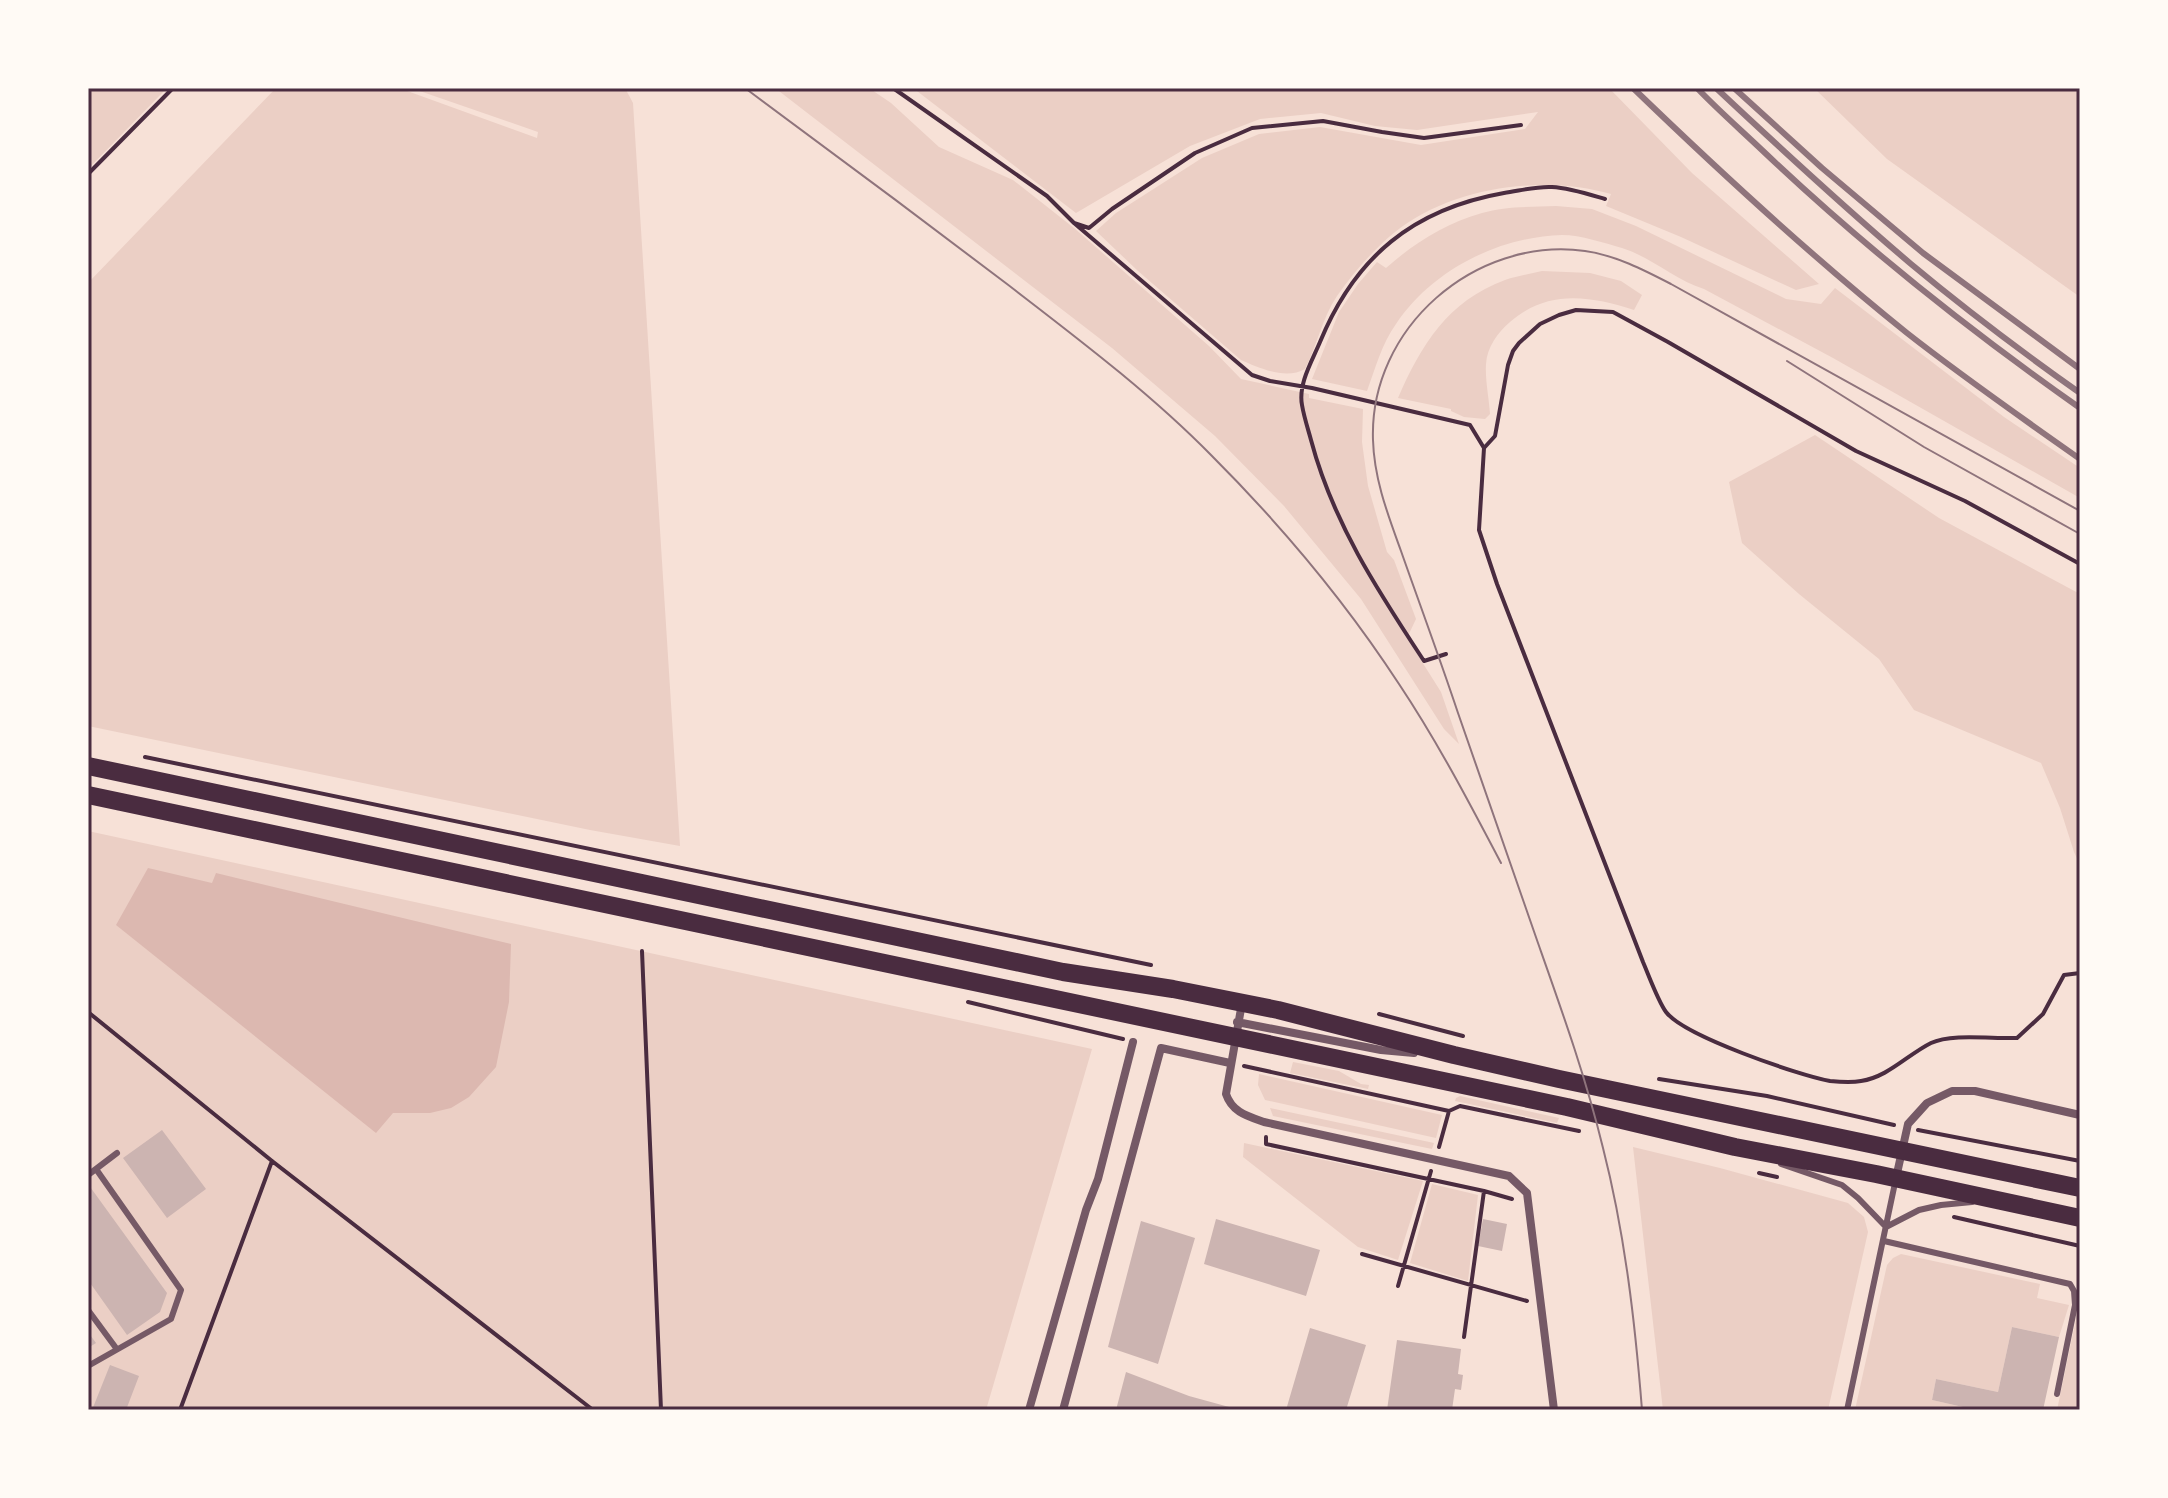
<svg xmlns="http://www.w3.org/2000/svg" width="2168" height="1498" font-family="Manrope,sans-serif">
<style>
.green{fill:#ebcfc5}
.water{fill:#dcb8b0}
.building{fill:#ccb4b1}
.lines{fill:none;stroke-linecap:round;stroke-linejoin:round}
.path{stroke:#4a2c40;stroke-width:4}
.service{stroke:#755966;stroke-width:6}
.minor{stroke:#755966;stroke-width:8}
.primary{stroke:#4a2c40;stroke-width:18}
.tram{stroke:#8f747c;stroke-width:2}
.rail{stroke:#8f747c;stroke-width:6}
.neatline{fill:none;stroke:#4a2c40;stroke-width:3}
</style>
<rect width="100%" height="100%" fill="#f7e1d7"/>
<path class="green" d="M 88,88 L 167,88 L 88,169 Z
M 276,88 L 399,88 L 537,138 L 538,132 L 411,88 L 625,88 L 633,103 L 680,846 L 590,830 L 88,726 L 88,283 Z
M 775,88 L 869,88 L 891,103 L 939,147 L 1013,180 L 1074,228 L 1209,346 L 1241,379 L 1309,394 L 1309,398 L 1363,409 L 1362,442 L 1368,486 L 1387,552 L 1394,560 L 1416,619 L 1407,638 L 1441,692 L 1459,744 L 1444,729 L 1361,599 L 1284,506 L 1215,436 L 1112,348 Z
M 913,88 L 1609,88 L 1692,173 L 1819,284 L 1796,290 L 1681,237 L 1606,206 L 1611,194 C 1544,174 1451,187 1395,232 C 1373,250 1353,273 1337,296 C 1322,318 1317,346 1305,369 C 1286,380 1259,368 1241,360 L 1138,271 L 1096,231 L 1116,213 L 1202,158 L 1259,134 L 1320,127 L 1421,145 L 1525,129 L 1538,112 L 1417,130 L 1375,126 L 1321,113 L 1260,119 L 1190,146 L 1076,213 Z
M 1814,88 L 2080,88 L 2080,297 L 1887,159 Z
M 1556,206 L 1592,209 L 1636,226 L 1786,299 L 1821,304 L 1835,288 L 2004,417 L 2080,468 L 2080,498 L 1833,358 L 1704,289 C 1675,280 1651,257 1622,248 C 1604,243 1581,235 1562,235 C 1498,237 1432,270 1396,324 C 1382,343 1375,369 1367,391 L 1312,379 L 1339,312 L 1358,284 L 1377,262 L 1386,268 C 1413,244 1446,223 1482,213 C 1505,206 1532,207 1556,206 Z
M 1542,271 L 1590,273 L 1621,281 L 1642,295 L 1634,310 C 1590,296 1548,289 1510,322 C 1498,332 1487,347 1486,364 C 1485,380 1489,398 1490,414 L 1485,419 L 1464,417 L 1451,411 L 1451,409 L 1398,398 C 1421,345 1448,301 1505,280 C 1517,276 1530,274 1542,271 Z
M 1815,435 L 1939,518 L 2080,594 L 2080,865 L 2074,852 L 2060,808 L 2041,763 L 1914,710 L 1879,659 L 1799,594 L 1742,543 L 1729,482 Z
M 88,831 L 1092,1049 L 986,1410 L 88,1410 Z
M 1293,1062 L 1339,1071 L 1361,1084 L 1369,1085 L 1368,1089 L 1290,1073 Z
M 1259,1074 L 1442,1115 L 1436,1138 L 1265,1100 L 1258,1085 Z
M 1460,1096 L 1559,1118 L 1557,1123 L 1455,1101 L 1456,1098 Z
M 1270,1108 L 1434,1143 L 1432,1149 L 1273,1116 Z
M 1244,1143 L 1423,1181 L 1398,1260 L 1358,1247 L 1243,1157 Z
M 1633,1147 L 1720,1168 L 1848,1203 L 1864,1217 L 1868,1232 L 1828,1410 L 1663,1410 Z
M 1432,1184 L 1478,1195 L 1468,1281 L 1410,1263 Z
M 1901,1254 L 2040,1284 L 2037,1298 L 2069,1305 L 2059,1337 L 2012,1327 L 1998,1392 L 1936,1379 L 1932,1400 L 1976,1410 L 1855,1410 L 1887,1265 L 1893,1258 Z
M 2080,1309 L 2080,1410 L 2057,1410 L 2077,1314 Z"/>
<path class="water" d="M 148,868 L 212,883 L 216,873 L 511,944 L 509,1002 L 496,1067 L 469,1097 L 451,1108 L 430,1113 L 393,1113 L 376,1133 L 116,925 Z"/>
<path class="building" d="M 162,1130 L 206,1189 L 167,1218 L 123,1158 Z
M 88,1184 L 167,1293 L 160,1312 L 127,1335 L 88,1280 Z
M 1216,1219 L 1320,1250 L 1306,1296 L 1204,1264 Z
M 1483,1219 L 1507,1224 L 1502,1251 L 1478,1246 Z
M 1141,1221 L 1195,1238 L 1158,1364 L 1108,1347 Z
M 2012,1327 L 2059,1337 L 2043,1410 L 1976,1410 L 1932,1400 L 1936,1379 L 1998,1392 Z
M 1310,1328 L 1366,1345 L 1346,1410 L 1286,1410 Z
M 88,1332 L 96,1343 L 88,1348 Z
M 1397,1340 L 1461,1349 L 1458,1374 L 1463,1375 L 1461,1390 L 1455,1389 L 1452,1410 L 1387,1410 Z
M 110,1365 L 139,1376 L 126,1410 L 92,1410 Z
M 1126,1372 L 1189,1396 L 1240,1410 L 1116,1410 Z"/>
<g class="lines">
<path class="path" d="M 893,88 L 1047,196 L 1074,223 L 1089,228 L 1112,209 L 1195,153 L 1252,128 L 1323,121 L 1382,132 L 1424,138 L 1521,125
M 88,174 L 173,88
M 1074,223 L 1252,375 L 1270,381 L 1312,388 L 1470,425 L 1484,448 L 1479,530 L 1497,584 L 1643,962 C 1649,976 1658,1001 1666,1012 C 1684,1036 1798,1075 1830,1081 C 1840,1082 1851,1083 1861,1081 C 1888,1077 1907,1055 1931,1043 C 1951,1033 1993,1039 2017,1038 L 2043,1014 L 2064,975 L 2080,973
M 1484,448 L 1495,436 L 1508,365 L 1513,351 L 1519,343 L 1540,324 L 1559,315 L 1576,310 L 1613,312 L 1668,342 L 1856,451 L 1965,501 L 2080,564
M 1446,654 L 1424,661 C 1378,591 1333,523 1311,440 C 1308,429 1304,417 1302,405 C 1298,384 1312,361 1320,342 C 1355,257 1413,209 1504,193 C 1519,191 1536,186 1552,187 C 1570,188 1588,194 1605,199
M 145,757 L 1151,965
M 642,951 L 661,1410
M 968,1002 L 1123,1039
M 88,1012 L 272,1161 L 593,1410
M 1379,1014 L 1463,1036
M 1244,1066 L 1449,1111 L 1460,1106 L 1579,1131
M 1659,1079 L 1767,1096 L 1894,1125
M 1918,1130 L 2080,1161
M 1266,1137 L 1266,1144 L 1484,1191 L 1512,1199
M 1439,1147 L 1449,1111
M 1759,1173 L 1777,1177
M 1954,1217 L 2080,1246
M 1362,1254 L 1527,1301
M 1398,1286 L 1431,1171
M 1464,1337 L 1484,1191
M 180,1410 L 272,1161"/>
<path class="service" d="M 1781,1164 L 1842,1185 L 1858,1198 L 1886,1227 L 1919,1210 L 1941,1205 L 1972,1202
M 88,1175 L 117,1153
M 1884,1241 L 2070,1284 L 2074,1291 L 2075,1305 L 2057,1394
M 88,1310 L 116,1348
M 88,1366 L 171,1319 L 181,1290 L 96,1169
M 1847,1410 L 1895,1183"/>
<path class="minor" d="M 1242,1003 L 1226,1094 C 1232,1112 1247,1116 1264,1122 L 1509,1176 L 1527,1193 L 1554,1410
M 1237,1022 L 1381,1050 L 1414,1053
M 1896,1178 L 1908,1124 L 1927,1103 L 1952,1091 L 1975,1091 L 2080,1115
M 1029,1410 L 1086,1210 L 1098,1179 L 1133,1042
M 1063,1410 L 1161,1048 L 1230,1063"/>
<path class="primary" d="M 88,766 L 1063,972 L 1173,989 L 1278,1010 L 1454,1055 L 1559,1079 L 2080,1188
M 88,795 L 1567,1107 L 1735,1147 L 1876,1174 L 2080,1218"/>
<path class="tram" d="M 745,88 C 833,153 920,218 1007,284 C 1077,338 1149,392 1211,455 C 1281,525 1345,601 1399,684 C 1437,741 1469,802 1501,863
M 1787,361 L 1924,447 L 2080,534
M 1642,1410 C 1635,1322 1625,1234 1603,1148 C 1586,1078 1562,1011 1538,943 C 1512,867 1485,790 1458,713 C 1440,659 1420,605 1401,551 C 1388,515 1374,479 1373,440 C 1369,328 1475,236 1585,251 C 1615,255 1644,270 1671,284 L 2080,511"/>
<path class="rail" d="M 1633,88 C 1721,173 1811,256 1907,333 C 1963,377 2022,418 2080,459
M 1697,88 C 1718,110 1741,130 1763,151 C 1862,245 1969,330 2080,408
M 1716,88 C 1780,148 1844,207 1911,264 C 1965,309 2022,352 2080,393
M 1734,88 L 1822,168 L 1923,253 L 2080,369"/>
</g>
<rect width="2168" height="1498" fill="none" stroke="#fffaf5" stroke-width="180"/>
<rect x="90" y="90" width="1988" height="1318" class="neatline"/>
</svg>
